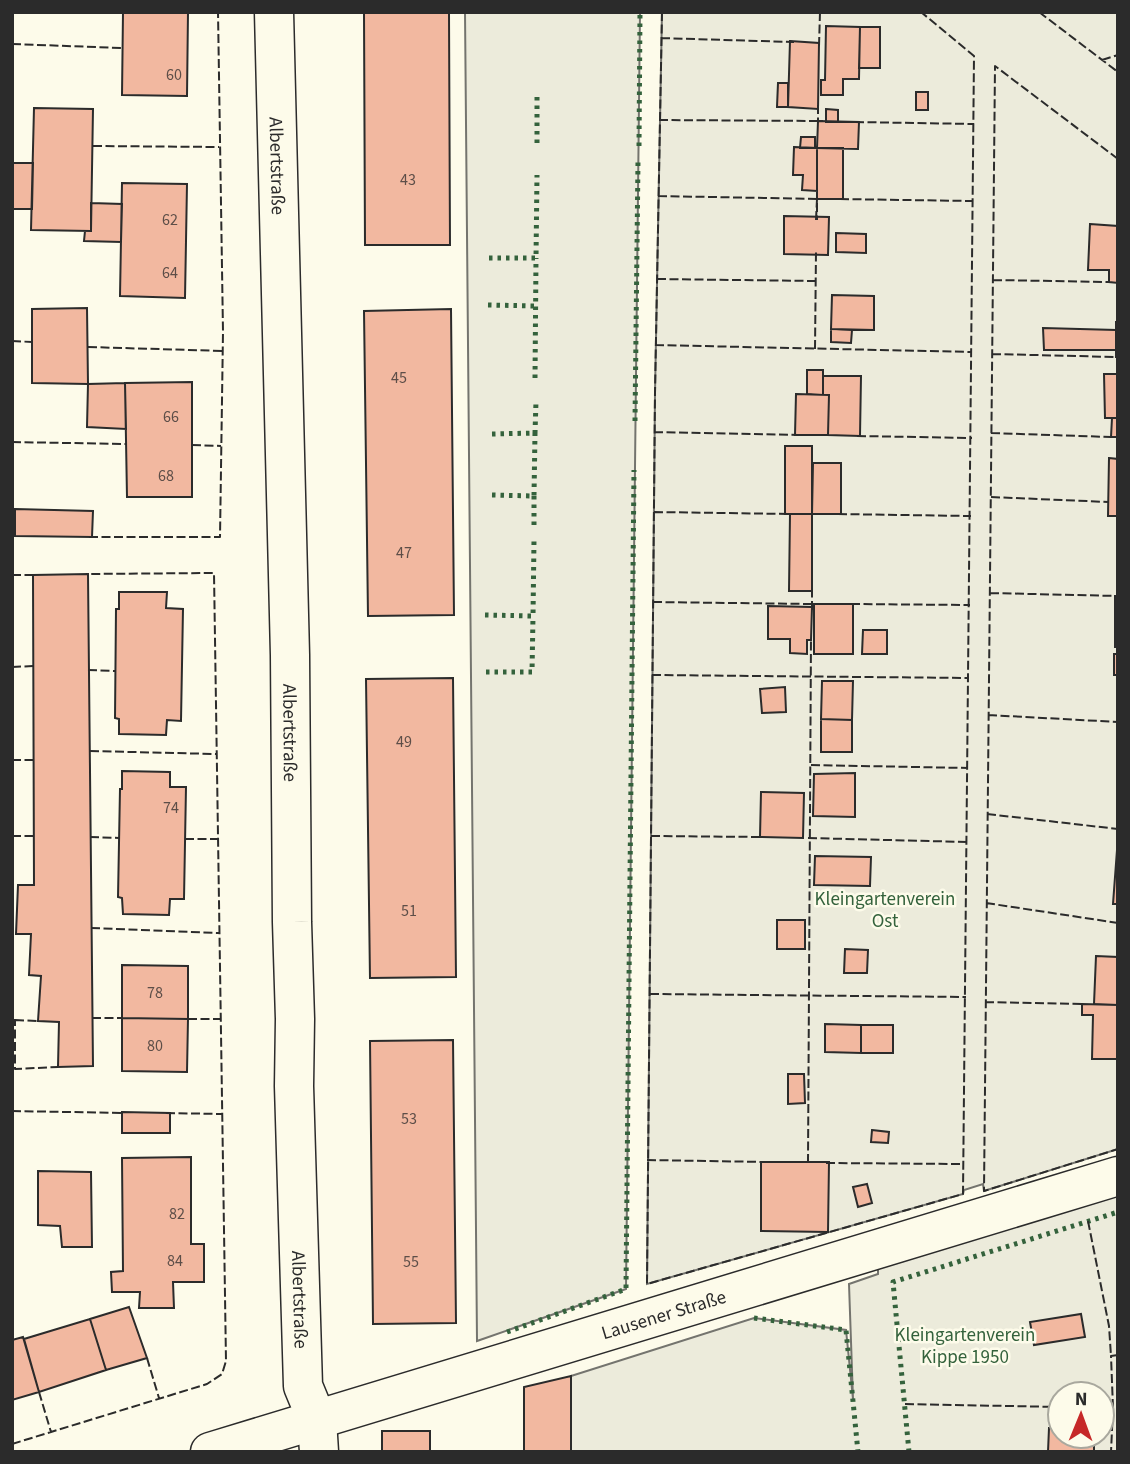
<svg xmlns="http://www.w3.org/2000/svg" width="1130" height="1464" font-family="'Source Sans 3',sans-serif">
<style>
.green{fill:#ecebdb;stroke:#74746e;stroke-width:2;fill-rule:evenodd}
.building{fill:#f2b8a0;stroke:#2b2b2b;stroke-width:2}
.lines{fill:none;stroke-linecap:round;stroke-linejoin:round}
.minor-casing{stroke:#2b2b2b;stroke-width:41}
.minor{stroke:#fdfbea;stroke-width:38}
.hedge{stroke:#34623c;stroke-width:5;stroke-dasharray:3.5 5;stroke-linecap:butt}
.fence{stroke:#2b2b2b;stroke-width:2;stroke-dasharray:9 3.5;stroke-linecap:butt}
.labels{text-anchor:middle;stroke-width:5;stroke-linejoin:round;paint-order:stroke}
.number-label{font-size:16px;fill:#5d4e48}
.street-label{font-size:19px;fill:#2b2b2b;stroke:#fdfbea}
.park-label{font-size:19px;fill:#34623c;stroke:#fdfbea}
</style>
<rect width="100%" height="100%" fill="#fdfbea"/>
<path class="green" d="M 465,12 L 640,12 L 626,1289 L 477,1341 Z
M 662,12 L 1118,12 L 1118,1149 L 984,1191 L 983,1184 L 964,1190 L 963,1194 L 647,1284 L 655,393 Z
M 1118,1189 L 1118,1452 L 571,1452 L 571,1376 L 754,1318 L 846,1330 L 853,1399 L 849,1284 L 878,1274 L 878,1259 ZM 1060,1394 L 1102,1394 L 1102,1436 L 1060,1436 Z"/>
<path class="building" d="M 123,12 L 188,12 L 187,96 L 122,95 Z
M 364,12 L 449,12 L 450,245 L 365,245 Z
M 826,26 L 860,27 L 859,79 L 843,79 L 843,95 L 821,95 L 821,80 L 825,80 Z
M 860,27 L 880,27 L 880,68 L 859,68 Z
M 790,41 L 819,43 L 818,109 L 788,107 Z
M 778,83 L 788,83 L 788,107 L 777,107 Z
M 916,92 L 928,92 L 928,110 L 916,110 Z
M 34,108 L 93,109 L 91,231 L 31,230 Z
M 826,109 L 838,110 L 838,122 L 826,122 Z
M 818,121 L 859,122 L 858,149 L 817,148 Z
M 801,137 L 815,137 L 815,148 L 800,148 Z
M 794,147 L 817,148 L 817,191 L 802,190 L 803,175 L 793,175 Z
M 817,148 L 843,148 L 843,199 L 817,199 Z
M 12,163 L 33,163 L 32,209 L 12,209 Z
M 122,183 L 187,184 L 185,298 L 120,296 Z
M 91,203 L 122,204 L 121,242 L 84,241 L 85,231 L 91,231 Z
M 784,216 L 829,217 L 828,255 L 784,254 Z
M 1090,224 L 1118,226 L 1118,283 L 1109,282 L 1109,270 L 1088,270 Z
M 836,233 L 866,234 L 866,253 L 836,252 Z
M 832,295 L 874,296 L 874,330 L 831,329 Z
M 87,308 L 88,384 L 32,383 L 32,309 Z
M 451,309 L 454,615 L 368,616 L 364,311 Z
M 1116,322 L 1118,322 L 1118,357 L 1116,357 Z
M 1043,328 L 1116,330 L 1116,350 L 1044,350 Z
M 831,329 L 852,330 L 851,343 L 831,342 Z
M 807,370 L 823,370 L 823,395 L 807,394 Z
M 1104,374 L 1118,374 L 1118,418 L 1105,418 Z
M 823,376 L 861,376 L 860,436 L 828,435 L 829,395 L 823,395 Z
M 192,382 L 192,497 L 127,497 L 125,383 Z
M 125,383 L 126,429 L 87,427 L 88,384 Z
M 796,394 L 829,395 L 828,435 L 795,435 Z
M 1112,418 L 1118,418 L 1118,437 L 1111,437 Z
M 785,446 L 812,446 L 812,514 L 785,514 Z
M 1109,458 L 1118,459 L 1118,516 L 1108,516 Z
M 813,463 L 841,463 L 841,514 L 812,514 Z
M 15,509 L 93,511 L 92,537 L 15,536 Z
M 790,514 L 812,514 L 812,591 L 789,591 Z
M 88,574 L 93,1066 L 58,1067 L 59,1022 L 38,1021 L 41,976 L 29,975 L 31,934 L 16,934 L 18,885 L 34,885 L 33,575 Z
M 119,592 L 167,592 L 166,608 L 183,609 L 181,721 L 167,720 L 166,735 L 119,734 L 119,719 L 115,718 L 116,609 L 119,609 Z
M 1115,596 L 1118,596 L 1118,647 L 1115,647 Z
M 814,604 L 853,604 L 853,654 L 814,654 Z
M 768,606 L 812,607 L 811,640 L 807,640 L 807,654 L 790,653 L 790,639 L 768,639 Z
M 863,630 L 887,630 L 887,654 L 862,654 Z
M 1114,654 L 1118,654 L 1118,675 L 1114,675 Z
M 453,678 L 456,977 L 370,978 L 366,679 Z
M 822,681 L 853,681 L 852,720 L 821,719 Z
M 785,687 L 786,712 L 762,713 L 760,689 Z
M 821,719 L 852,720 L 852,752 L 821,752 Z
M 122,771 L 170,772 L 170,787 L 186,787 L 184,899 L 170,899 L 169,915 L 123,914 L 122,898 L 118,897 L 120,789 L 122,789 Z
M 855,773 L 855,817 L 813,816 L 814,774 Z
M 761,792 L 804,793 L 803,838 L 760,837 Z
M 1117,850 L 1118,850 L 1118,904 L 1113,904 Z
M 815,856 L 871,857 L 870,886 L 814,885 Z
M 777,920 L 805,920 L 805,949 L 777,949 Z
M 845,949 L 868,950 L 867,973 L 844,973 Z
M 1096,956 L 1118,957 L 1118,1005 L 1094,1004 Z
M 122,965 L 188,966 L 188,1019 L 122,1018 Z
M 1082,1004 L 1118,1005 L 1118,1059 L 1092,1059 L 1093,1015 L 1082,1015 Z
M 122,1018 L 188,1019 L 187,1072 L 122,1071 Z
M 825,1024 L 861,1025 L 861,1053 L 825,1052 Z
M 861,1025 L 893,1025 L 893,1053 L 861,1053 Z
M 453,1040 L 456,1323 L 373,1324 L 370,1041 Z
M 788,1074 L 804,1074 L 805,1103 L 788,1104 Z
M 122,1112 L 170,1113 L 170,1133 L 122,1133 Z
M 872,1130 L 889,1132 L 888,1143 L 871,1142 Z
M 191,1157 L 191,1244 L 204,1244 L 204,1282 L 173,1282 L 174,1308 L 139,1308 L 140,1292 L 112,1292 L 111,1272 L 123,1271 L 122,1158 Z
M 761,1162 L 829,1162 L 828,1232 L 761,1231 Z
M 38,1171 L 91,1172 L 92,1247 L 62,1247 L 60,1226 L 38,1225 Z
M 867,1184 L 872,1203 L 858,1207 L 853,1187 Z
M 129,1307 L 147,1358 L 106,1370 L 90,1319 Z
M 1081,1314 L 1085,1337 L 1034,1345 L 1030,1322 Z
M 90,1319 L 106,1370 L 39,1392 L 24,1339 Z
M 23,1337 L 39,1392 L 12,1400 L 12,1340 Z
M 571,1376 L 571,1452 L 524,1452 L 524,1387 Z
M 1049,1428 L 1060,1428 L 1060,1436 L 1094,1436 L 1094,1452 L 1048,1452 Z
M 382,1431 L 430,1431 L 430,1452 L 382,1452 Z"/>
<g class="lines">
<defs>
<g id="minor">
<path id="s1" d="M 274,12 L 290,655 L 292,922 L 295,1019 L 294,1086 L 303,1386 L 317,1420 L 319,1452"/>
<path id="s2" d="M 210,1452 L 1118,1176"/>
</g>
</defs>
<use href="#minor" class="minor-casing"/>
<use href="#minor" class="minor"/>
<path class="hedge" d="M 537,97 L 537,147
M 639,146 L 640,12
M 489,258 L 536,258 L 537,175
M 488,305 L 536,306
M 535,378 L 536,258
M 635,421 L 638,160
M 492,434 L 535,433 L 536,401
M 492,495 L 534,496 L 535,433
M 534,496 L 534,526
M 485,615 L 533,616 L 534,540
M 486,672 L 532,672 L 533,616
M 754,1318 L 846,1330 L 858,1452
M 507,1332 L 626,1289 L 634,470
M 909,1452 L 893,1282 L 1118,1212"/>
<path class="fence" d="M 662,12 L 655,393 L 647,1284 L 963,1194 L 974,56 L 921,12
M 1039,12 L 1118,72
M 661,38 L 794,42
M 12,44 L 122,48
M 819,46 L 820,12
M 1102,60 L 1118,55
M 818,105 L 818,121 L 823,121
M 659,120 L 818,121
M 855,122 L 974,124
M 93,146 L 219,147
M 1118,159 L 995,66 L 984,1191 L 1118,1149
M 658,196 L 819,199
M 840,199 L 973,201
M 816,220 L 817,199 L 817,220
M 657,279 L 816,281
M 993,280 L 1109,282
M 12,341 L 32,342
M 655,345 L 972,352
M 88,347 L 223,351
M 815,349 L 816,251
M 992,354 L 1116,357
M 654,432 L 798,435
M 991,433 L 1111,437
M 857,436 L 972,438
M 12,442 L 126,444
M 192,445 L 221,446
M 991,497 L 1108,502
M 654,512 L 789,514
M 838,514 L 971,516
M 89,537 L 220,537 L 223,332 L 218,12
M 12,575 L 37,575
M 990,593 L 1118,596
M 653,602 L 812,604
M 851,604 L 970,605
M 812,610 L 812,589
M 12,667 L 33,666
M 88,670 L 115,671
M 652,675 L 969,678
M 988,715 L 1118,722
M 90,751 L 216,754
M 12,760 L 33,760
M 811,765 L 968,768
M 987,814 L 1118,829
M 12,836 L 33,836
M 651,836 L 763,837
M 90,837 L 119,838
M 808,838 L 967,842
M 185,839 L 218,839
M 986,903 L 1118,923
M 91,928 L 219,933
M 650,994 L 966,997
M 985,1002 L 1084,1004
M 92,1018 L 122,1018
M 188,1019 L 221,1019
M 12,1020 L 15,1020 L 15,1069 L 58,1067
M 15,1020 L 38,1021
M 12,1111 L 124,1113
M 166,1113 L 222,1114
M 647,1160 L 766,1162
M 808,1163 L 811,638
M 826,1163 L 964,1164
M 1088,1221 L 1109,1326 L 1111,1356
M 147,1358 L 159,1398
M 39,1392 L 51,1432
M 905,1404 L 1060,1407
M 1102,1408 L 1113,1408 L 1111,1452
M 1113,1408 L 1111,1356 L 1118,1355
M 12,1444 L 207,1384 L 222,1374 L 226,1361 L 214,573 L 86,574"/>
</g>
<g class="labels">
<g class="number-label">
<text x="174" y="80">60</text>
<text x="408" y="185">43</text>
<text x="170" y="225">62</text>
<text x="170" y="278">64</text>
<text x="399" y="383">45</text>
<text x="171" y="422">66</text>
<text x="166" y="481">68</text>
<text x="404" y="558">47</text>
<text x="404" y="747">49</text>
<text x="171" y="813">74</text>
<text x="409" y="916">51</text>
<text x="155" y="998">78</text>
<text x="155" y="1051">80</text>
<text x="409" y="1124">53</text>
<text x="177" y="1219">82</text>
<text x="175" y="1266">84</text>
<text x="411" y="1267">55</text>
</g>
<g class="street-label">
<text dy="7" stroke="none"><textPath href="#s1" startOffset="154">Albertstraße</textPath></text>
<text dy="7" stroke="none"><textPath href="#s1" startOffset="721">Albertstraße</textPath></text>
<text dy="7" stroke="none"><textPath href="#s1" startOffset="1288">Albertstraße</textPath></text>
<text dy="7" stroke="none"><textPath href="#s2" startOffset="474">Lausener Straße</textPath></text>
</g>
<g class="park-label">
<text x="885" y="905">Kleingartenverein<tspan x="885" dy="22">Ost</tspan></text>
<text x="965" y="1341">Kleingartenverein<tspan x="965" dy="22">Kippe 1950</tspan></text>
</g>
</g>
<rect width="1130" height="1464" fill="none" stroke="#2b2b2b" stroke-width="28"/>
<g transform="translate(1081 1415) rotate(1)"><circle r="33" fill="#fdfbea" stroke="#a9a89e" stroke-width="2"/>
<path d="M0-5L12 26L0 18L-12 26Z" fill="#c62828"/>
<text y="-10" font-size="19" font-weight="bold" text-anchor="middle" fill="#2b2b2b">N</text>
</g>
</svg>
